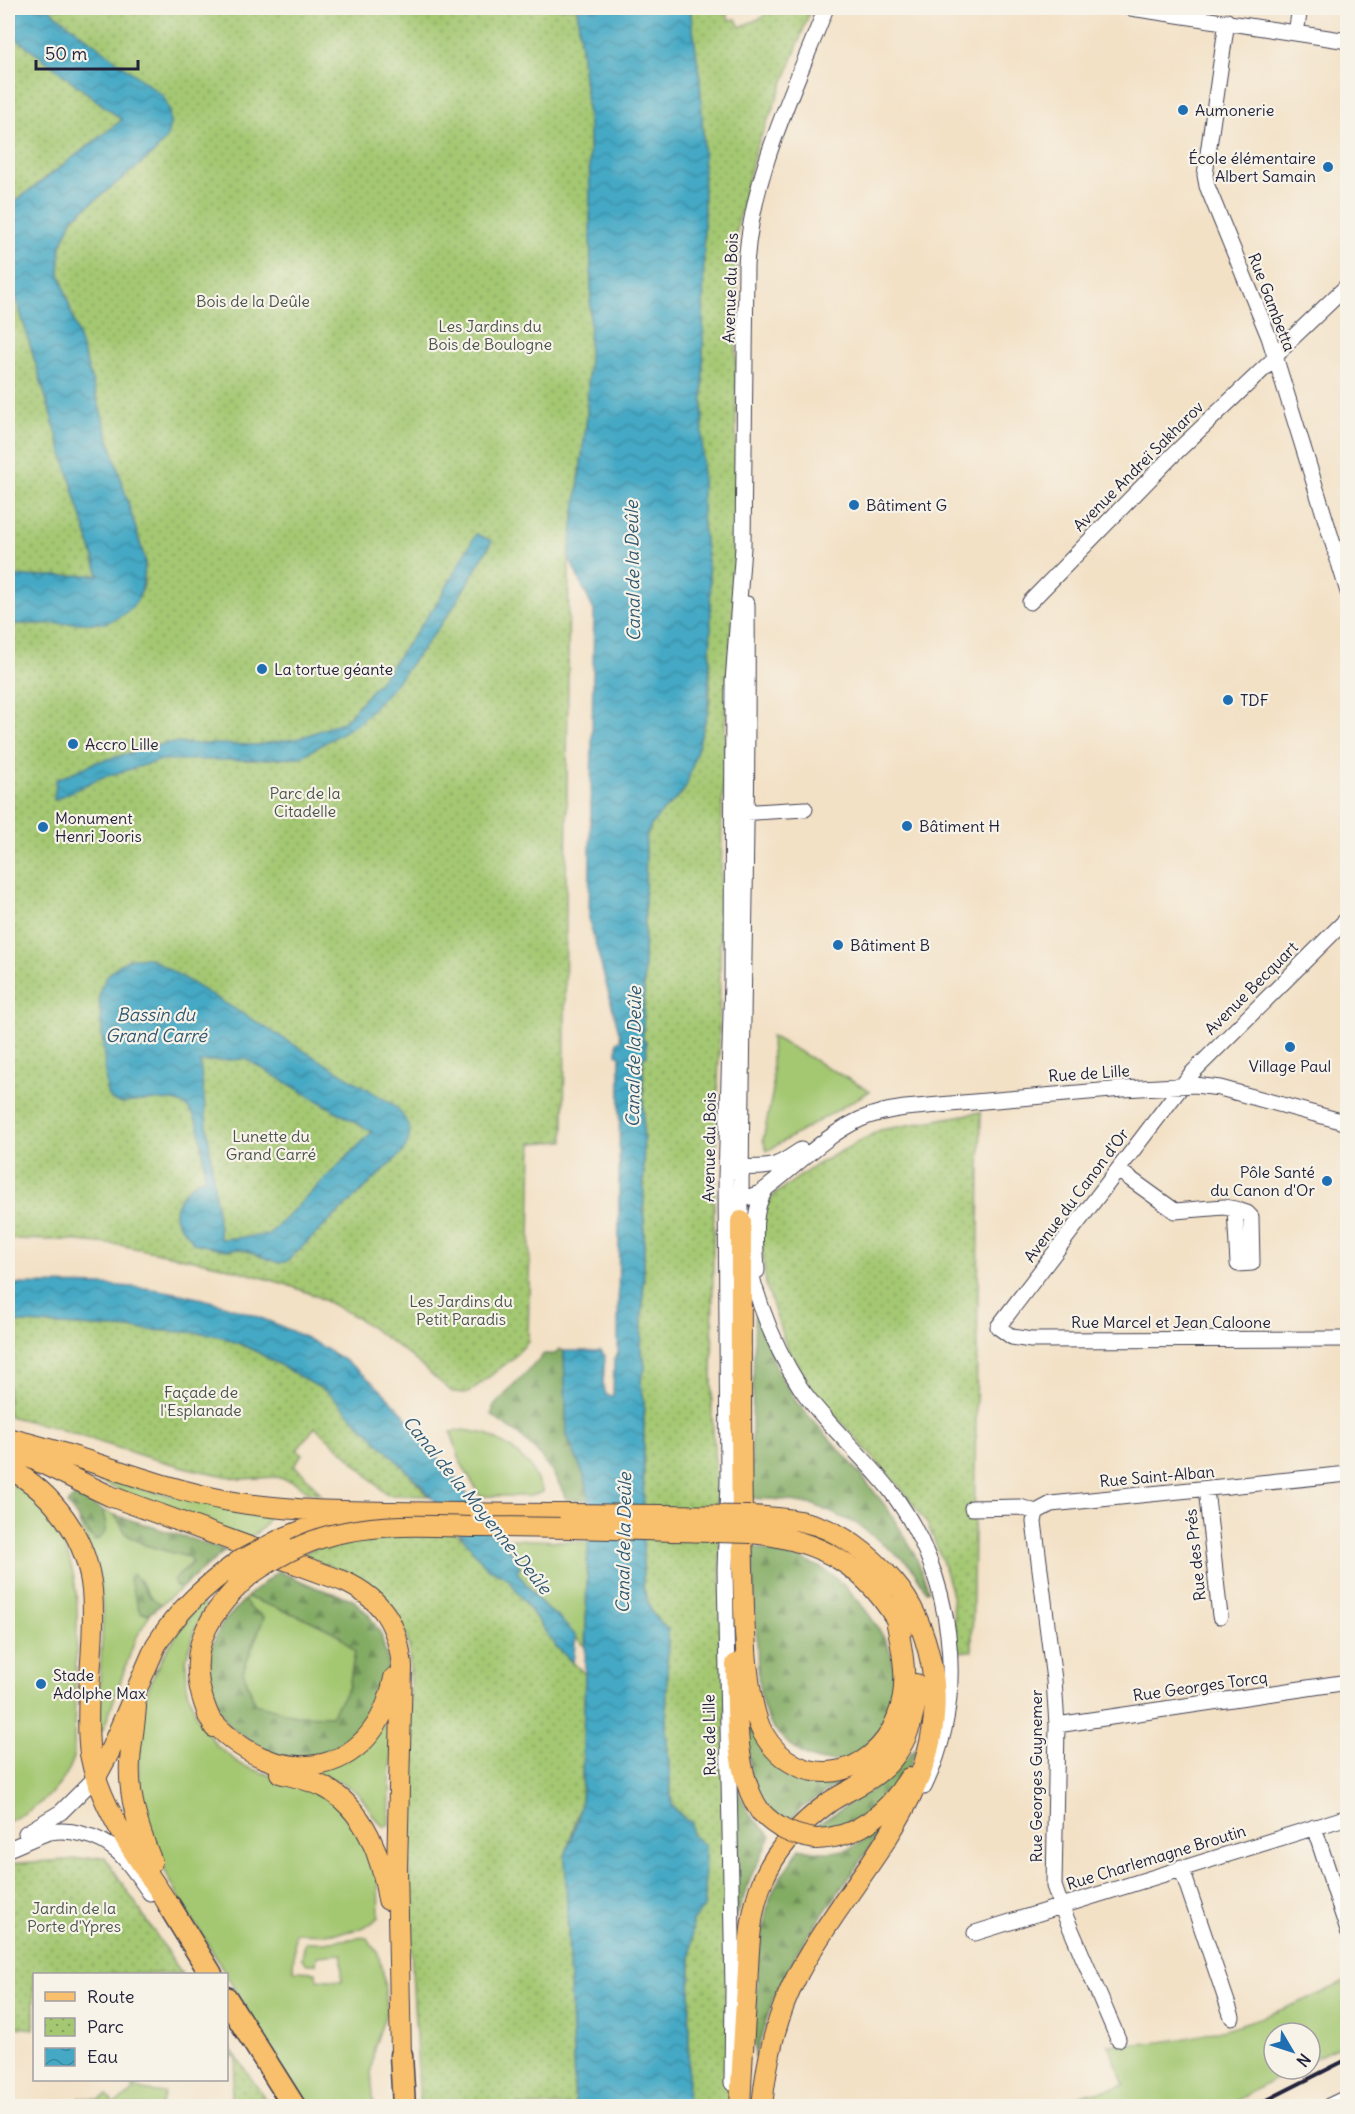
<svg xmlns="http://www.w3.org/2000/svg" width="1355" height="2114" font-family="Delius,sans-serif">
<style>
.grass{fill:#a4c872;stroke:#637556;stroke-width:1.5}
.forest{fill:url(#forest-firs);stroke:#526750;stroke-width:1.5}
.park{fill:url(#park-dots);stroke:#637556;stroke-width:1.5}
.water{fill:url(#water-waves);stroke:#346680;stroke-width:1.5;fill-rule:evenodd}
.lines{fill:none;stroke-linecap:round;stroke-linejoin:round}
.minor-casing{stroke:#413f50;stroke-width:17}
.major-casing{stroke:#413f50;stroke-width:22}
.highway-casing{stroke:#413f50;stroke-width:25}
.minor{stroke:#fff;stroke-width:15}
.major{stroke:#f8bf6c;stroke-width:20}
.highway{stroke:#f8bf6c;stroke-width:22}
.rail{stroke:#22223b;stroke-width:4}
.major-bridge-casing{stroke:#413f50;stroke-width:22;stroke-linecap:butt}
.major-bridge{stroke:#f8bf6c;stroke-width:20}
.poi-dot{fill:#1f6fb2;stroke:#f7f3e8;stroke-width:2}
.labels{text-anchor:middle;stroke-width:4.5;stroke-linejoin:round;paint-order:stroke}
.poi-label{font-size:16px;fill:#22223b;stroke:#f7f3e8;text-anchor:start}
.street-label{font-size:16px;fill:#22223b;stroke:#f7f3e8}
.park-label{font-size:16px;fill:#49544c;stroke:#f7f3e8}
.water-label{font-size:18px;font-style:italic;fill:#305872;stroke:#f7f3e8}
</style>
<defs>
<pattern id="forest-firs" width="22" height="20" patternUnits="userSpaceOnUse" patternTransform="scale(1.5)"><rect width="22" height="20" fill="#83ac64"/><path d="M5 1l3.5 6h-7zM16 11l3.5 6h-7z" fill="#6b8c54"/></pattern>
<pattern id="park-dots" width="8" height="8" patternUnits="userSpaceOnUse" patternTransform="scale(1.5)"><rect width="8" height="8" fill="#a4c872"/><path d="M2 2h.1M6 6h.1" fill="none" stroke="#85a25f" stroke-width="1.8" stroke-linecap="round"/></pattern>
<pattern id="water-waves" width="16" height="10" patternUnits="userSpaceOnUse" patternTransform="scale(1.5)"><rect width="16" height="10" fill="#45a9c5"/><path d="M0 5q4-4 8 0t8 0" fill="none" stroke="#3989a1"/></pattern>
</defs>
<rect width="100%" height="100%" fill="#f7f3e8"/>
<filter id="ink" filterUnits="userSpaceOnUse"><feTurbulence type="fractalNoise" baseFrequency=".0167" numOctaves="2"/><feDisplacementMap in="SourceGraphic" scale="12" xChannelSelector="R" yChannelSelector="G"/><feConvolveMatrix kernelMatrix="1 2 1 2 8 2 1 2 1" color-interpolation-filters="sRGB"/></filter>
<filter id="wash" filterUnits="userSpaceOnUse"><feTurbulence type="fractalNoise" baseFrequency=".008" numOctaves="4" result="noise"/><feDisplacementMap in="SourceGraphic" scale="24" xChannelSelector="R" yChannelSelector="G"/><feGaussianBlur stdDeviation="1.35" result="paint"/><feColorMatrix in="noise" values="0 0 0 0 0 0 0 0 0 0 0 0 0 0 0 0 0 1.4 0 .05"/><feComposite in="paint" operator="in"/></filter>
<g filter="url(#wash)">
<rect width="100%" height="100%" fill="#f3e1c6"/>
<path class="grass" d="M 771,1036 L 870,1091 L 767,1151 L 763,1140 L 773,1090 Z
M 464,1430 L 487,1434 L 512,1449 L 530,1466 L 543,1492 L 529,1496 L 480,1496 L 461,1463 L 451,1432 Z
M 92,1475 L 153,1492 L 269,1512 C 267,1527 260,1531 247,1539 L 165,1511 L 90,1477 Z
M 8,1481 C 38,1498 66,1538 73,1573 C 79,1600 77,1628 76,1656 C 75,1690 74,1724 74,1758 C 62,1791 38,1807 8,1822 Z
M 102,1510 L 115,1515 L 128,1535 L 145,1545 L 184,1555 L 191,1558 L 193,1561 L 174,1580 L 175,1585 L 181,1588 L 161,1604 L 149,1596 L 139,1578 L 142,1613 L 150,1614 L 135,1640 L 104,1728 L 100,1732 L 98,1718 L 103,1614 L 99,1575 L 77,1517 L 89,1535 L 106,1524 Z
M 509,1539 L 588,1542 L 585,1647 L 558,1617 L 544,1607 L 517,1572 L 520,1567 L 504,1540 Z
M 247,1597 L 307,1619 L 338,1634 L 355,1652 L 349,1687 L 331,1717 L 295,1715 L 255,1704 L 243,1671 L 264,1617 L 250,1608 L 244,1600 Z
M 200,1602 L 206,1606 L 193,1634 L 186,1660 L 187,1690 L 199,1721 L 216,1745 L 241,1765 L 294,1784 L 338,1803 L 357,1828 L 378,1879 L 379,1917 C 359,1937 322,1934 295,1933 L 293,1968 L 295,1971 L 316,1972 L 317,1979 L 342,1981 L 342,1954 L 317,1956 L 316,1964 L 307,1964 L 302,1959 L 305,1942 L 323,1942 L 366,1937 L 377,1951 L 383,1972 L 387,2010 L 374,2049 L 371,2071 L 374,2106 L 302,2106 C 274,2059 247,2010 220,1964 C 176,1891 133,1837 139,1746 C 140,1724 143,1701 152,1679 C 164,1651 182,1627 200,1602 Z
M 385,1725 L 392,1728 L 389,1825 L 385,1827 C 373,1820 369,1806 360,1796 C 348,1783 329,1777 312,1773 Z
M 1347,1981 L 1347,2043 L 1310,2060 L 1310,2033 L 1274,2033 L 1274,2069 L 1293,2069 L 1227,2106 L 1068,2106 L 1063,2100 L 1125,2085 L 1108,2044 C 1191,2048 1274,2016 1347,1981 Z
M 128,2080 L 137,2080 L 137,2089 L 165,2093 L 161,2106 L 130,2106 L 79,2102 L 80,2097 L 99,2100 L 107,2095 L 114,2104 L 135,2090 Z"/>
<path class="forest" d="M 755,1309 L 778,1372 L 797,1403 L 848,1459 L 887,1508 L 913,1550 L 929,1590 L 926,1591 L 910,1565 L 857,1524 L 814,1505 L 786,1500 L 750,1498 Z
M 559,1349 L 564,1351 L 567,1435 L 586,1481 L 589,1500 L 566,1499 C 558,1476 537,1450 519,1435 C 510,1428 501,1424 492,1415 L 493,1407 L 544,1354 L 555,1354 Z
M 75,1496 L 102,1510 C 106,1522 110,1535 95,1541 L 67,1504 Z
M 115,1515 L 226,1550 L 181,1588 L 175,1585 L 174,1580 L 193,1562 L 191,1558 L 145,1545 L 127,1535 Z
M 752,1547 C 775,1551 799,1557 821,1568 C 848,1582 888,1634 894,1664 C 903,1712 861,1781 807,1756 C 790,1748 770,1728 764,1710 C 757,1688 758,1665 757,1642 C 755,1610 753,1578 752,1547 Z
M 278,1571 L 317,1588 L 352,1599 L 368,1614 L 381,1634 L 388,1664 L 386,1688 L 370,1723 L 346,1746 L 321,1756 L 277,1757 L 228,1726 L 213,1696 L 209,1674 L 212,1645 L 222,1624 L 244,1600 L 250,1608 L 264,1617 L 243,1671 L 255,1704 L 295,1715 L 331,1716 L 349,1687 L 355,1652 L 338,1634 L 307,1619 L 247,1597 Z
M 134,1574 L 149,1596 L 161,1604 C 153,1611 148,1618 139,1610 L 129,1578 Z
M 747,1718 C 759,1747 781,1781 816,1782 C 828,1782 842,1779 854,1777 L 832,1788 L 800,1809 L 788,1824 C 777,1815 761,1804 755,1790 C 748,1771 748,1738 747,1718 Z
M 917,1746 L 908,1771 L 890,1797 L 843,1828 L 812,1831 L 818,1824 L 885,1781 Z
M 734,1776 C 743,1805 747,1815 771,1836 L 752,1874 L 736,1918 Z
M 895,1811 L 800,1947 L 773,1999 L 755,2057 C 755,2011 755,1923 777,1883 C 784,1871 793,1860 800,1848 C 847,1861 865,1842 895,1811 Z"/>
<path class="park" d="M 47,8 L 577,8 L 589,127 L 591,283 L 587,417 L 569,558 L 564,1141 L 532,1143 L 528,1342 L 511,1360 L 468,1393 L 452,1392 L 408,1354 L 356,1317 L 314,1295 L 285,1284 L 218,1265 L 120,1245 L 67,1240 L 8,1239 L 8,624 L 105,623 L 135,603 L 144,586 L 145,560 L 59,271 L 61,245 L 73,218 L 154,153 L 73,28 Z
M 690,8 L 725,8 L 729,20 L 736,19 L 740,27 L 761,18 L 772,8 L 811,8 L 787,74 L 755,151 L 737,228 L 735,595 L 727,678 L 722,817 L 719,1052 L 713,1244 L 712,1412 L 726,1662 L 732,2106 L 687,2106 L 692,1921 L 704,1908 L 692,1835 L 687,1821 L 672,1805 L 666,1728 L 668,1630 L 652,1613 L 643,1587 L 644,1399 C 642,1389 638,1378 645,1370 L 644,1357 L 641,1355 L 644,1262 L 643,1055 L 647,1056 L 646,1042 L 643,1040 L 646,837 L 655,818 L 682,793 L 708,712 L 710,700 L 710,582 L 702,517 L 703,136 L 700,80 Z
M 8,32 L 122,120 L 8,207 Z
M 8,271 L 99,575 L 8,577 Z
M 981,1112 L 972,1651 L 957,1652 L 952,1595 L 942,1560 L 927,1523 L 899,1486 L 816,1395 L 786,1346 L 766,1285 L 761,1238 L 764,1207 L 775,1194 L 816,1165 L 880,1130 Z
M 8,1322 L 204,1333 L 223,1337 L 252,1349 L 329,1393 L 398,1461 L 429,1496 L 387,1495 L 346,1454 L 315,1427 L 297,1450 L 302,1454 L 294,1466 L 304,1474 L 321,1494 L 307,1491 L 294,1482 L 276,1477 L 240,1479 L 192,1469 L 146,1457 L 53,1427 L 8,1416 Z
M 451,1531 L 464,1538 L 487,1568 L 508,1578 L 555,1645 L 585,1674 L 581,1804 L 565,1856 L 575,2106 L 420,2106 L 412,1970 L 408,1841 L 410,1670 C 409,1661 410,1651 408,1642 C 396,1586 347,1574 301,1555 L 336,1537 Z
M 105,1857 L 182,1974 L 34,1974 L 34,2029 L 8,2026 L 8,1864 Z
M 226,2042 L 270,2106 L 229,2106 L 237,2058 L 227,2056 Z"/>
<path class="water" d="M 8,8 L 47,8 L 163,96 L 169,109 L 170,125 L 166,139 L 154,153 L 73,218 L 61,245 L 59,271 L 145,560 C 144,594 139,611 105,623 L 8,624 L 8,577 L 99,575 L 8,271 L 8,207 L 122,120 L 8,32 Z
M 577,8 L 690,8 L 700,80 L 703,136 L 704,208 L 702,517 L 710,582 L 711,627 L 708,712 L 686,787 C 673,807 654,812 646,837 L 643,1040 L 646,1042 L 647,1056 L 643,1056 L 644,1262 L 641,1355 L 644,1357 L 645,1370 C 638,1378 642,1390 644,1399 L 643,1587 L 652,1613 L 668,1630 L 666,1728 L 672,1805 C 677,1812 683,1819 692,1823 L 692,1835 L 705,1846 L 704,1908 L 692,1921 L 687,2106 L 575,2106 L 565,1856 L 579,1816 L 582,1791 L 589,1500 L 586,1481 L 567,1435 L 564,1351 L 601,1351 L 605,1356 L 603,1384 L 606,1395 L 613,1396 L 614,1359 L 618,1354 L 620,1055 L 617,1055 L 617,1042 L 621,1039 L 589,920 L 594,611 L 569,558 L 587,417 L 591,283 L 589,127 Z
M 476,534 L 492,541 L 451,611 L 397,682 L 360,722 L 301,757 L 250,760 L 162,760 L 100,778 L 54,800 L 56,780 L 94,763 L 166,743 L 256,745 L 300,738 L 345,721 L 386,673 L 438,602 Z
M 132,958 L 150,958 L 394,1105 C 409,1122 416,1132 402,1153 L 287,1261 L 279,1263 L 241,1249 L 226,1250 L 193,1243 C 191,1235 184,1231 179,1225 C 166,1206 189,1184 205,1177 C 202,1153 205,1106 173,1101 C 157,1098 137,1102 121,1103 L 113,1101 L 107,1094 L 99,996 C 103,976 114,966 132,958 ZM 246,1059 L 372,1132 L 268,1235 L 220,1239 L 200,1062 Z
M 8,1284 C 62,1285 122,1282 176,1293 C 236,1305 306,1332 355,1368 C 391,1394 423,1437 450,1472 C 474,1502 498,1531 518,1563 L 520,1567 L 517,1572 L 544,1607 L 558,1617 L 576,1636 L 573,1663 L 555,1645 L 508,1578 L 487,1568 L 423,1487 L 329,1393 L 252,1349 L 223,1337 L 204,1333 L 8,1322 Z"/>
</g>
<g filter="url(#ink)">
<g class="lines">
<defs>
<path id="minor" d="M 1131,8 L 1348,41
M 1227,21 L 1207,160 L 1205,175 L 1207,186 L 1269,337 L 1348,592
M 1296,33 L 1300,8
M 1030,602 L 1172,456 L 1275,358 L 1285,345 L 1348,285
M 747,604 C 749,810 741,1016 741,1221 C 747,1276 770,1341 800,1387 C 826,1425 862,1454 890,1490 C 953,1573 970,1691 924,1787
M 739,813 L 805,809
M 1348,918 L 1191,1074 L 998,1327 L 1012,1337 L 1031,1340 L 1348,1339
M 1118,1170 L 1175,1211 L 1224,1207 L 1235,1209 L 1238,1264 L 1252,1263 L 1251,1217 L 1247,1213 L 1235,1209
M 731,1171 C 743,1165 758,1169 771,1166 C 782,1164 791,1156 801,1150
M 733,1197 L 746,1198 L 760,1193 C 794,1169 823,1136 861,1119 C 875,1113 890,1110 905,1108 L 1123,1089 L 1195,1085 L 1220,1088 L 1348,1123
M 757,1271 C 756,1244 751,1213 765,1190
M 1206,1489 L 1220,1616
M 972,1508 L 1020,1507 L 1036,1512 L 1051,1504 L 1348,1474
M 1036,1512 L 1034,1522 L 1054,1680 L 1057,1725 L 1054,1886 L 1061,1906 L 1118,2039
M 1057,1725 L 1348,1682
M 1314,1827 L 1348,1931
M 26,1833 L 61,1812 L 96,1777
M 8,1849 C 22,1844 36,1836 50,1832 C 61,1830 72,1831 82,1834 C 118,1842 130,1865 150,1893
M 1181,1867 L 1232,2017
M 975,1933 L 1348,1817
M 732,2083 L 733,1989 L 725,1570 L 728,1481 L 726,1177 L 732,981 L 733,682 L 743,547 L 746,266 C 751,175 794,90 826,8
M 1329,2106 L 1348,2097"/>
<path id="major" d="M 741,1221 C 741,1337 740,1452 743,1567 C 744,1609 744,1699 763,1733 C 798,1794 874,1779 897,1718 C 910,1687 903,1652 896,1620
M 11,1439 C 85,1456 154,1487 229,1501 C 283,1511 338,1511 392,1512 C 451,1513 510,1514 569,1514
M 8,1449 L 35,1460 L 110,1496 L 343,1581 C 383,1599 398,1625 402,1667 L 397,1868 L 401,2055
M 8,1468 C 54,1493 87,1538 92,1590 C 95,1623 91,1658 89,1691 C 88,1712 87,1733 90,1754 C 100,1810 140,1860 170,1907
M 750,1516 C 768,1517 787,1518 804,1522 C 839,1529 871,1555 894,1582 C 914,1605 925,1633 931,1663 C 956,1787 852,1872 799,1972 C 776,2015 767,2058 762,2106
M 751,1533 C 821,1540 868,1566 902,1630
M 281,1539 L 306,1529 L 350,1518
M 736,1664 C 738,1710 733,1772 760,1811
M 136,1706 C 135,1725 131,1743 130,1762 C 128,1797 139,1830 152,1862
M 208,1716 C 272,1793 374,1782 394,1678
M 214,1727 C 182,1663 198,1621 250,1575
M 280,1773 C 295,1777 310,1780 324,1787 C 365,1809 382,1857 388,1900
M 96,1777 L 109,1753 L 156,1645 C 178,1610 206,1585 239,1561
M 816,1839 C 858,1838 888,1812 909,1778
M 740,2106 C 742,2067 744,2027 747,1988 C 749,1952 749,1913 763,1880 C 777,1847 802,1822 831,1801 C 845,1792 861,1785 874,1776 C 904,1755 917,1719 916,1684"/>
<path id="highway" d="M 170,1907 L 211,1974
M 226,1998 L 294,2106
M 401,2055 L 404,2106"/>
</defs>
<use href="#minor" class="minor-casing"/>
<use href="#major" class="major-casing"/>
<use href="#highway" class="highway-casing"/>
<use href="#minor" class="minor"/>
<use href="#major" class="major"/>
<use href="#highway" class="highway"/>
<path class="rail" d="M 1255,2106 L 1348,2059"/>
<defs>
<path id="major-bridge" d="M 569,1514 L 750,1516
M 239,1561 L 281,1539
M 250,1575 C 279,1555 310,1538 345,1532 C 388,1523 433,1526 477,1527 C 568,1527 659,1531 751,1533
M 760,1811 C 776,1828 793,1836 816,1839"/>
</defs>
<use href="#major-bridge" class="major-bridge-casing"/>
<use href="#major-bridge" class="major-bridge"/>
</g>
</g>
<g class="poi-dot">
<circle cx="1183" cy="110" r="6"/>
<circle cx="1328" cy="167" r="6"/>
<circle cx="854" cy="505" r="6"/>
<circle cx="262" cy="669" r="6"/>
<circle cx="1228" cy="700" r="6"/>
<circle cx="73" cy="744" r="6"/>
<circle cx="907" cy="826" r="6"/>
<circle cx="43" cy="827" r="6"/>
<circle cx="838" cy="945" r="6"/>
<circle cx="1290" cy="1047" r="6"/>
<circle cx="1327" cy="1181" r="6"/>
<circle cx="41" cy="1684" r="6"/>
</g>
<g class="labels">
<g class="poi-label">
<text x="1195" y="116">Aumonerie</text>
<text x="1316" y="164" text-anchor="end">École élémentaire<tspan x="1316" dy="18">Albert Samain</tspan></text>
<text x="866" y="511">Bâtiment G</text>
<text x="274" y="675">La tortue géante</text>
<text x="1240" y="706">TDF</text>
<text x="85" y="750">Accro Lille</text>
<text x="55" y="824">Monument<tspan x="55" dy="18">Henri Jooris</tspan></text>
<text x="919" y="832">Bâtiment H</text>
<text x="850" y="951">Bâtiment B</text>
<text x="1290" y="1072" text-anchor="middle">Village Paul</text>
<text x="1315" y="1178" text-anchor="end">Pôle Santé<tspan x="1315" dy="18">du Canon d'Or</tspan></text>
<text x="53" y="1681">Stade<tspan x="53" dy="18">Adolphe Max</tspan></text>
</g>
<g class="street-label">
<text transform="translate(730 288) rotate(-88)" y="6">Avenue du Bois</text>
<text transform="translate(1272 302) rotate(69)" y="6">Rue Gambetta</text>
<text transform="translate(1138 466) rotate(-45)" y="6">Avenue Andreï Sakharov</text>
<text transform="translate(1251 988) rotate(-45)" y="6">Avenue Becquart</text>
<text transform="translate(1089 1073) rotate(-4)" y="6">Rue de Lille</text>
<text transform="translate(709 1147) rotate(-89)" y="6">Avenue du Bois</text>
<text transform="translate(1076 1195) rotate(-53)" y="6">Avenue du Canon d'Or</text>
<text x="1171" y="1328">Rue Marcel et Jean Caloone</text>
<text transform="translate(1157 1476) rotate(-5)" y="6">Rue Saint-Alban</text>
<text transform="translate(1195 1555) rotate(-96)" y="6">Rue des Prés</text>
<text transform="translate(1200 1686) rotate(-8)" y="6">Rue Georges Torcq</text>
<text transform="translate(709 1735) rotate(-91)" y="6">Rue de Lille</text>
<text transform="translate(1036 1776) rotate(-90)" y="6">Rue Georges Guynemer</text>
<text transform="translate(1156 1857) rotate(-17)" y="6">Rue Charlemagne Broutin</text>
</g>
<g class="park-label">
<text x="253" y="307">Bois de la Deûle</text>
<text x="490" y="332">Les Jardins du<tspan x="490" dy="18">Bois de Boulogne</tspan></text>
<text x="305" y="799">Parc de la<tspan x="305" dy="18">Citadelle</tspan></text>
<text x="271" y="1142">Lunette du<tspan x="271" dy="18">Grand Carré</tspan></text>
<text x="461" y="1307">Les Jardins du<tspan x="461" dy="18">Petit Paradis</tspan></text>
<text x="201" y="1398">Façade de<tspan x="201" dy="18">l'Esplanade</tspan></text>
<text x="74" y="1914">Jardin de la<tspan x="74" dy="18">Porte d'Ypres</tspan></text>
</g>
<g class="water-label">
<text transform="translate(633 571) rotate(-91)" y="6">Canal de la Deûle</text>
<text x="156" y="1021">Bassin du<tspan x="156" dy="21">Grand Carré</tspan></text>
<text transform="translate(634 1057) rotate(-89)" y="6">Canal de la Deûle</text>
<text transform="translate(477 1505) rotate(51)" y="6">Canal de la Moyenne-Deûle</text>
<text transform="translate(624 1543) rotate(-89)" y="6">Canal de la Deûle</text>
</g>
</g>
<rect width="1355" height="2114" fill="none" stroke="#f7f3e8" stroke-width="30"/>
<rect x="33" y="1973" width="195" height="108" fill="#f7f3e8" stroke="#a29fa3" stroke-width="1.5"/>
<rect x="45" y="1992" width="30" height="9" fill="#f8bf6c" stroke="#a29fa3" stroke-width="1.5"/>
<text x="87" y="2003" font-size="18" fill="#22223b">Route</text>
<rect x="45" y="2018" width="30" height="18" fill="url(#park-dots)" stroke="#a29fa3" stroke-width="1.5"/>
<text x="87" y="2033" font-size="18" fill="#22223b">Parc</text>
<rect x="45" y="2048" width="30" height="18" fill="url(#water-waves)" stroke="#a29fa3" stroke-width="1.5"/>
<text x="87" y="2063" font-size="18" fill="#22223b">Eau</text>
<g transform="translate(1292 2051) rotate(129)"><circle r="28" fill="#f7f3e8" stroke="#a29fa3" stroke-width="1.5"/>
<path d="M0-4.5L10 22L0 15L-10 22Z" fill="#1f6fb2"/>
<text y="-9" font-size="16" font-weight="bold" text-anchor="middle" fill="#22223b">N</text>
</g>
<path d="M36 60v9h102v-9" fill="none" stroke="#22223b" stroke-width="3"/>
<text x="45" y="60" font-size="18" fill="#22223b" stroke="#f7f3e8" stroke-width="4.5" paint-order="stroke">50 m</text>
</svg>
